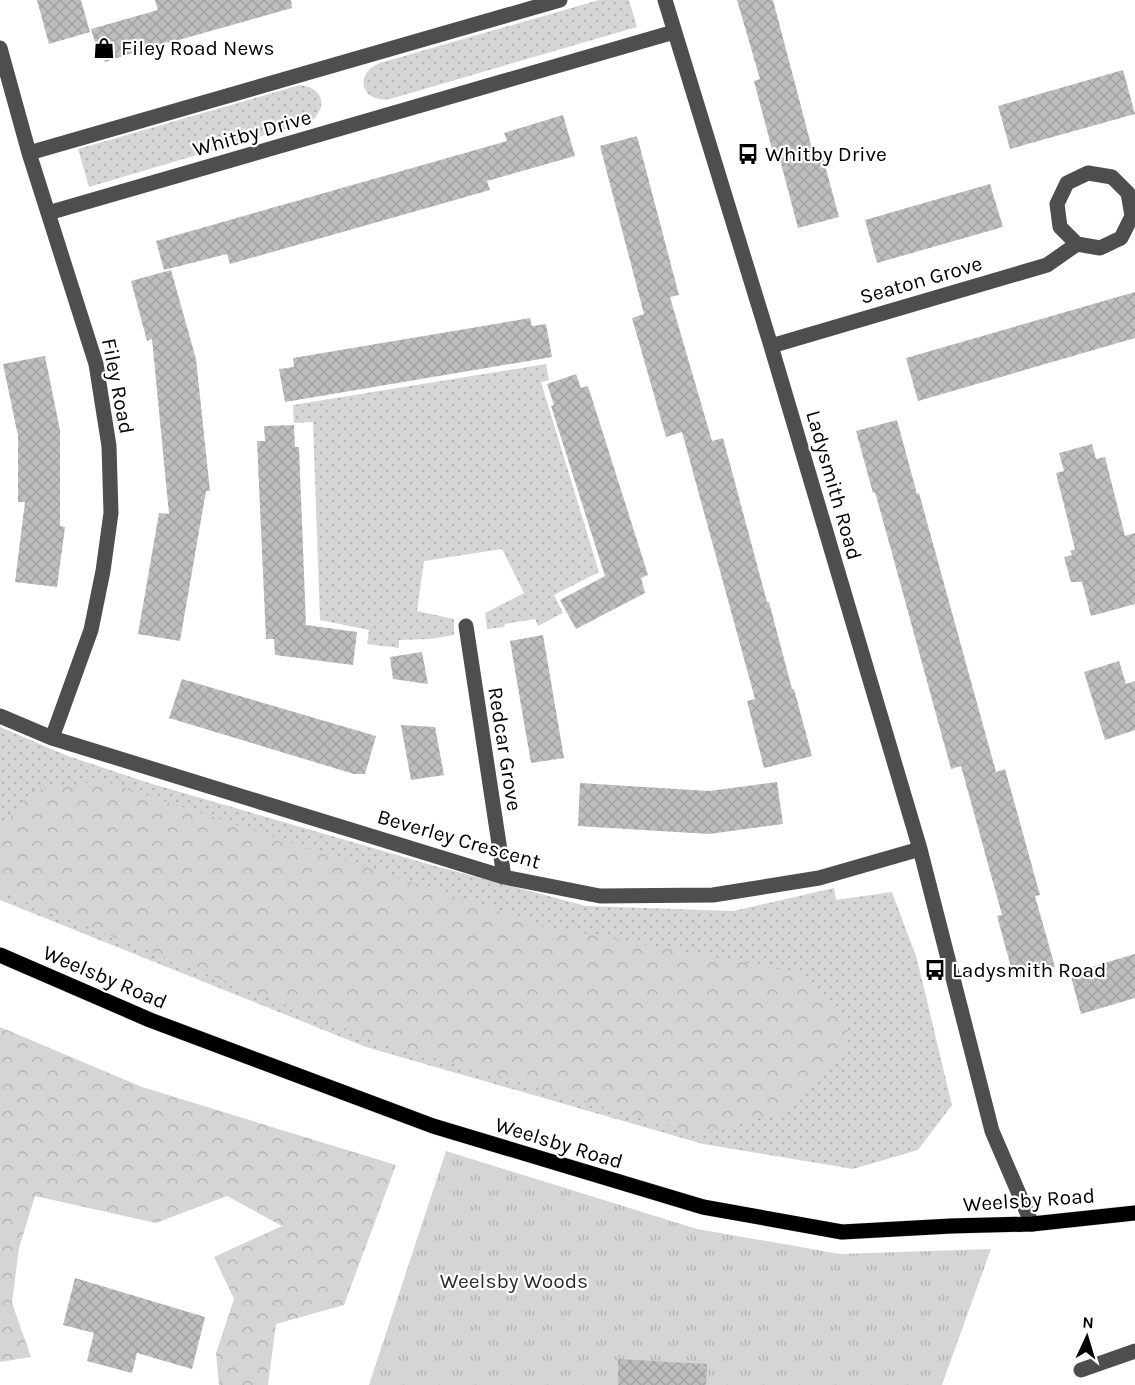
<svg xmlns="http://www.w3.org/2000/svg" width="1135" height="1385" font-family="Karla,sans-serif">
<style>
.grass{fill:url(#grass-dots)}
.forest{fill:url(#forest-crowns)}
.park{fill:url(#park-tufts)}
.building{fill:url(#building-cross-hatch)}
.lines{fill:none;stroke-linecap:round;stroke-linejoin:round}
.major-casing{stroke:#dbdbdb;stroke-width:16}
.minor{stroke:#4e4e4e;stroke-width:15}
.major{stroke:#000;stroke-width:15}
.labels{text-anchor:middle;stroke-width:4.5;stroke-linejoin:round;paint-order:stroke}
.poi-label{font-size:21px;fill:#000;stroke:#fff;text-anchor:start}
.street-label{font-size:21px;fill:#000;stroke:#fff}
.park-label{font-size:21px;fill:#2c2c2c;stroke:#fff}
</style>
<defs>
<pattern id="grass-dots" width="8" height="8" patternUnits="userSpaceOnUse" patternTransform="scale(1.5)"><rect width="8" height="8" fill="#d5d5d5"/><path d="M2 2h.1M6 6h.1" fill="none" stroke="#b5b5b5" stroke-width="1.8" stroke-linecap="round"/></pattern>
<pattern id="forest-crowns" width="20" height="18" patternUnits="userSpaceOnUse" patternTransform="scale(1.5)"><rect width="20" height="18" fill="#d5d5d5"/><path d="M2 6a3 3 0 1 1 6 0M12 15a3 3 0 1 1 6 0" fill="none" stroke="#b5b5b5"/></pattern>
<pattern id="park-tufts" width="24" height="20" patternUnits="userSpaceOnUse" patternTransform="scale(1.5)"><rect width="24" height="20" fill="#d5d5d5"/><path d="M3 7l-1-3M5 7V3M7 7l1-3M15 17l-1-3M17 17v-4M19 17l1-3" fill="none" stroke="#b5b5b5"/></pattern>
<pattern id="building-cross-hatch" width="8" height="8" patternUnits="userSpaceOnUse" patternTransform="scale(1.5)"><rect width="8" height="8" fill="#bebebe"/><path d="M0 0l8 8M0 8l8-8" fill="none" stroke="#a2a2a2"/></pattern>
</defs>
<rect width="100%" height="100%" fill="#fff"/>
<path class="grass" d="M 599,0 L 629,0 L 637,27 L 390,99 C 361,103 353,74 380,63 Z
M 300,85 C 323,88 328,105 312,121 L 89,187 L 78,149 Z
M 546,364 L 549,380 L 541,382 L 599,572 L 554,595 L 563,613 L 538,626 L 535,619 L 505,624 L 504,627 L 487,629 L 485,613 L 524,593 L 502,549 L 424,561 L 417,611 L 454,619 L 454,635 L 430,639 L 399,640 L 399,648 L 367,644 L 369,630 L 320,620 L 313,422 L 294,423 L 293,405 Z
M 0,727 L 68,756 L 149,783 L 435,866 L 586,906 L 733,911 L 834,888 L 836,900 L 892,892 L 917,959 L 952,1105 L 918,1150 L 853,1169 L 703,1144 L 366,1047 L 0,900 Z"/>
<path class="forest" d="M 104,781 L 543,926 L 795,972 L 848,1025 L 846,1053 L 785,1112 L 699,1134 L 379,1042 L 0,892 L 0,830 L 32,790 Z
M 0,1027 L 142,1087 L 396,1165 L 344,1305 L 276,1324 L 268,1385 L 219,1385 L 216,1353 L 234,1299 L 214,1257 L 282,1226 L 227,1196 L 156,1223 L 35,1196 L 19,1248 L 12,1303 L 31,1357 L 0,1362 Z"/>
<path class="park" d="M 446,1151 L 697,1229 L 840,1254 L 991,1249 L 942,1385 L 369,1385 Z"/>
<path class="building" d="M 37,0 L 81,0 L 90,32 L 49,44 Z
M 155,0 L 291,0 L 292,8 L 168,43 L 167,42 L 105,62 L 104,59 L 100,59 L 91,29 L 158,10 Z
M 737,0 L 773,0 L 814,156 L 822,154 L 839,217 L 798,228 L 778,152 L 773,153 L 754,81 L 760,79 Z
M 1123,70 L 1135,114 L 1010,149 L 998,106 Z
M 563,115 L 575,156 L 487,181 L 490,190 L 230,264 L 227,254 L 164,270 L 156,241 L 507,141 L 504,133 Z
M 637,136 L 679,295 L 670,297 L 712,441 L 723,438 L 767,602 L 769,602 L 792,689 L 794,689 L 812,756 L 764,768 L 747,701 L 755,699 L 682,432 L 666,437 L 632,318 L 644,314 L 600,146 Z
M 990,184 L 1003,227 L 877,263 L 865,220 Z
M 171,270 L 196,359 L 210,491 L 206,491 L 180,641 L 138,634 L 159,513 L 169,514 L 152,339 L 147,341 L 131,281 Z
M 1135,292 L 1135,338 L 918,401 L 906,358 Z
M 530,318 L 532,326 L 546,324 L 552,357 L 285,402 L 279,369 L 294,367 L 293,358 Z
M 45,356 L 60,430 L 60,526 L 65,527 L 57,587 L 15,582 L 25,502 L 18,502 L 18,436 L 3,364 Z
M 576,374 L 581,388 L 588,386 L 648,575 L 641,578 L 645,593 L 576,629 L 560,600 L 605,576 L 551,406 L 554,405 L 547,384 Z
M 897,420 L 917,494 L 919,493 L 996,772 L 1005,769 L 1040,895 L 1035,896 L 1055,967 L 1014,978 L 997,916 L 1002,915 L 961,766 L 951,769 L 887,535 L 875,492 L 873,493 L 856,431 Z
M 294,425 L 295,447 L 299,447 L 306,625 L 357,632 L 353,665 L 275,655 L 274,639 L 266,639 L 257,441 L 265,441 L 264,426 Z
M 1092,444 L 1096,459 L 1105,457 L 1125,536 L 1135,533 L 1135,604 L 1091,616 L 1082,582 L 1071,582 L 1064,557 L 1072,555 L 1070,551 L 1075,549 L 1056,473 L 1064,471 L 1059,453 Z
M 543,635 L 564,758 L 531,763 L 510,641 Z
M 422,652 L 428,684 L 393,679 L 390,657 Z
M 1119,661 L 1126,684 L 1135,681 L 1135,730 L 1105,740 L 1084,672 Z
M 182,679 L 376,736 L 365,774 L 354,774 L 169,718 Z
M 401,725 L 435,727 L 444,775 L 411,780 Z
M 777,782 L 783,824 L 709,834 L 578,826 L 580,783 L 709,791 Z
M 1135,954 L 1135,998 L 1081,1014 L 1070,973 Z
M 75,1278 L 205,1317 L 192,1369 L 137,1353 L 132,1373 L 87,1361 L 94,1333 L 63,1325 Z
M 618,1359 L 707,1364 L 706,1385 L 618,1385 Z"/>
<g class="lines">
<defs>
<path id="major" d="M 0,955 L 150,1020 L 433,1126 L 703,1207 L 842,1232 L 951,1226 L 1032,1224 L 1135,1213"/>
</defs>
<use href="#major" class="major-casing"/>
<path class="minor" d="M 665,0 L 771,346 L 920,849 L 992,1131 L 1032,1224
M 0,48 L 29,153 L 96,364 L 109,446 L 111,513 L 103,571 L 91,630 L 52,738
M 29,153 L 560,0
M 48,213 L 674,32
M 771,346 L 1047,265 L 1077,244 L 1100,248 L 1121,238 L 1132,216 L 1128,193 L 1112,177 L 1088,173 L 1067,183 L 1057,204 L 1060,227 L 1077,244
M 466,626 L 504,877
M 0,716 L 52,738 L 504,877 L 600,896 L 713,895 L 819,878 L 920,849
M 1081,1370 L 1135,1351"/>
<use href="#major" class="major"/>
</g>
<defs>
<symbol id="shop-bare" viewBox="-9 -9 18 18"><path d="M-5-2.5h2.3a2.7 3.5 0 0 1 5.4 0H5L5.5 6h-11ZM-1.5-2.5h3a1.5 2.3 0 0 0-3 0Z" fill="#000" stroke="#fff" stroke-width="2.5" paint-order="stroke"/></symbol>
<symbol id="bus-bare" viewBox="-9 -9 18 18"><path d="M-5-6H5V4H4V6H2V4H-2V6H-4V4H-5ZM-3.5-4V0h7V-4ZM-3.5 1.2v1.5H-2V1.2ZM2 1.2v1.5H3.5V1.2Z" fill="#000" stroke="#fff" stroke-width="2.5" paint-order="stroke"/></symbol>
</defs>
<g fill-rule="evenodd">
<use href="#shop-bare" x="89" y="33" width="30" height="30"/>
<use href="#bus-bare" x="733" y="139" width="30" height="30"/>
<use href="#bus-bare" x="920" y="955" width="30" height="30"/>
</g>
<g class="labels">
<g class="poi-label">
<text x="121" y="55">Filey Road News</text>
<text x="765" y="161">Whitby Drive</text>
<text x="952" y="977">Ladysmith Road</text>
</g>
<g class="street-label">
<text transform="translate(252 133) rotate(-16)" y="7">Whitby Drive</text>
<text transform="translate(921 280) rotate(-16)" y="7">Seaton Grove</text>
<text transform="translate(118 386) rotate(79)" y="7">Filey Road</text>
<text transform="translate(834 485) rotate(74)" y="7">Ladysmith Road</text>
<text transform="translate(505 749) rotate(81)" y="7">Redcar Grove</text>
<text transform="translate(459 839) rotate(16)" y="7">Beverley Crescent</text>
<text transform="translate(105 977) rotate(23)" y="7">Weelsby Road</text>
<text transform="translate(559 1143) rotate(17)" y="7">Weelsby Road</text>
<text transform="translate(1029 1200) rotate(-4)" y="7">Weelsby Road</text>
</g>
<g class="park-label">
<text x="514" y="1288">Weelsby Woods</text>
</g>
</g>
<g transform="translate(1087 1337) rotate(4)" stroke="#ffffff" stroke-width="4.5" paint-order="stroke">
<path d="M0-4.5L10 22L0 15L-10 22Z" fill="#000000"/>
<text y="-9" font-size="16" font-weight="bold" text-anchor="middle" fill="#000000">N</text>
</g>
</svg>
